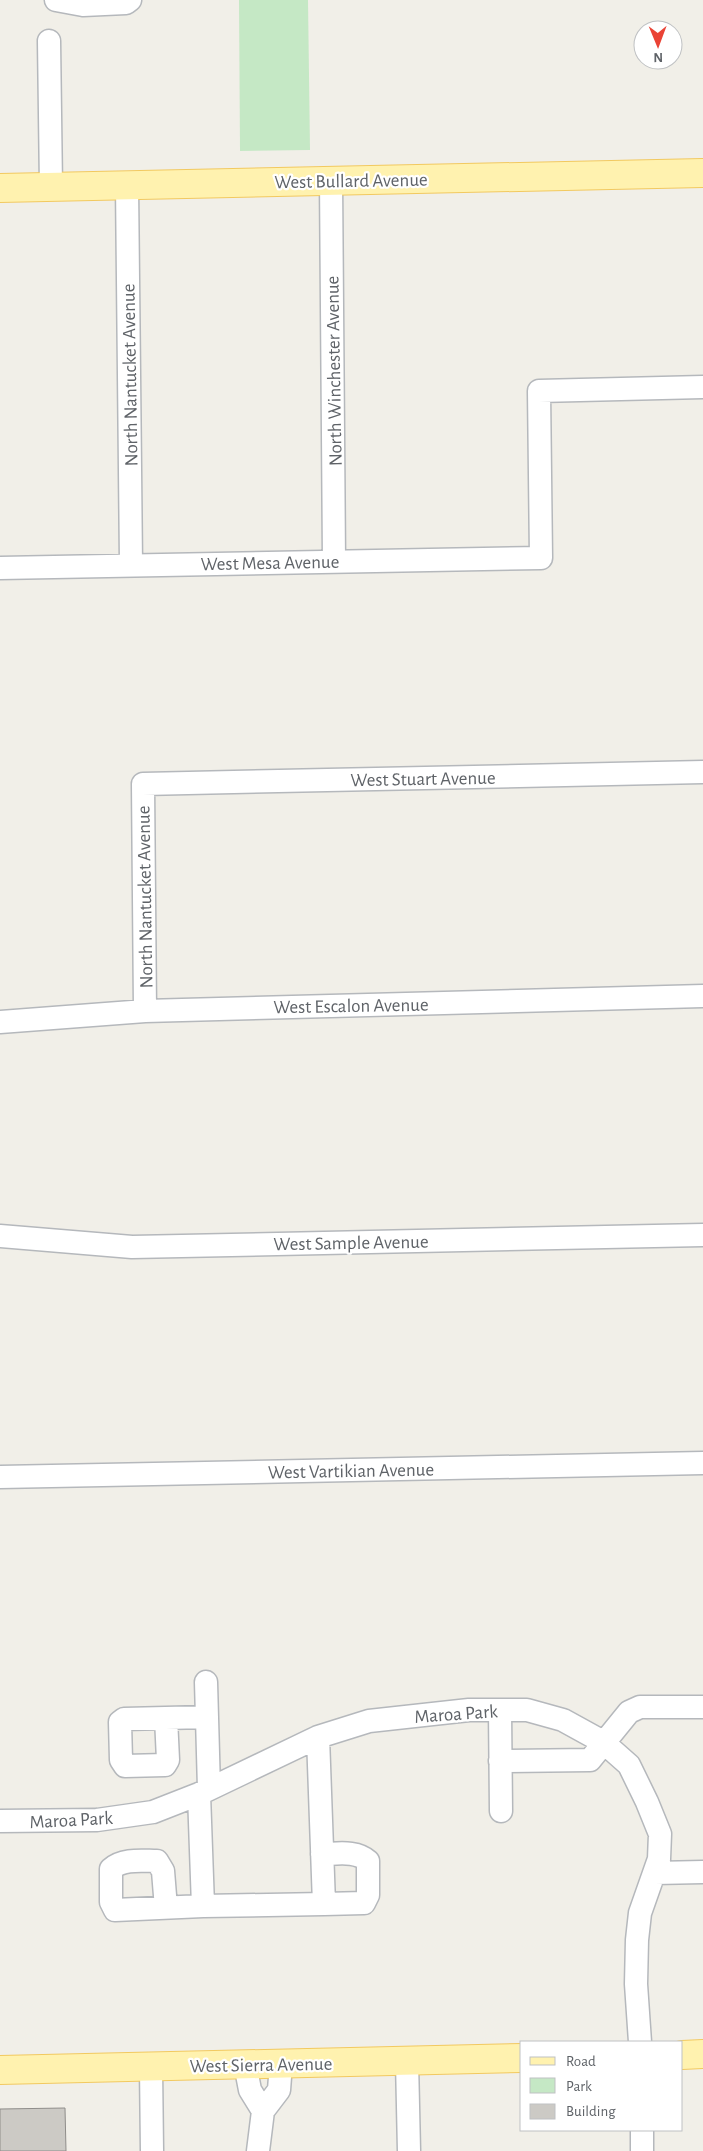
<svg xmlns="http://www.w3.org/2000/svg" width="703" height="2151" font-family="'Alegreya Sans',sans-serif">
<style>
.green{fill:#c5e8c5}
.building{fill:#cccac5;stroke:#8f8d8a}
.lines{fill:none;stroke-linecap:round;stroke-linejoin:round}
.minor-casing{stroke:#b5b8bc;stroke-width:25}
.major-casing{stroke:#f2c960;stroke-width:30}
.minor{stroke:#fff;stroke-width:22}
.major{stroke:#fff2af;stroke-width:28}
.labels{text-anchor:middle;stroke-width:4.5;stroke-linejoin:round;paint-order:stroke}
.street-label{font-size:19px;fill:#5f6368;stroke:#fff}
</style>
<rect width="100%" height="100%" fill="#f1efe8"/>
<path class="green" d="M 239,0 L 308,0 L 310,150 L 240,151 Z"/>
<path class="building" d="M 65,2108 L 66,2151 L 0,2151 L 0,2109 Z"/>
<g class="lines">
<defs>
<path id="minor" d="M 56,0 L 83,5 L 126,3 L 130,0
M 49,41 L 51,187
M 331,180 L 334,561
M 127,185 L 131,564
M 0,568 L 541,558 L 539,391 L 703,387
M 145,1011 L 143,784 L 703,772
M 0,1022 L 145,1011 L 703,996
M 0,1236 L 132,1247 L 703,1235
M 0,1477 L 703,1463
M 206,1682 L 209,1789
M 500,1710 L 501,1811
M 166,1718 L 168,1760 L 165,1765 L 125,1766 L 121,1760 L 120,1722 L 124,1719 L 207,1717
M 500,1761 L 590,1760 L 629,1712 L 640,1707 L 703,1707
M 199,1794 L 203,1906 L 324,1904 L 318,1737
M 0,1821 L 97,1820 L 153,1812 L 199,1794 L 318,1737 L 369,1721 L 469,1710 L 527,1710 L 563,1720 L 603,1742 L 629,1765 L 647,1802 L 660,1834 L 659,1859 L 640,1913 L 637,1940 L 636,1984 L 640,2042
M 322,1854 C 337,1854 356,1850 368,1861 L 368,1895 L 364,1903 L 324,1904
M 655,1873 L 703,1872
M 166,1908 L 163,1871 L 157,1861 C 143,1861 123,1858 111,1869 L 111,1902 L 115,1910 L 203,1906
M 407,2061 L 409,2151
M 245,2064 L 250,2090 L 263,2111 L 279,2090 L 281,2064
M 151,2067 L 152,2151
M 642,2130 L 642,2151
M 258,2151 L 263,2111"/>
<path id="major" d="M 0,188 L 703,173
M 682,2055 L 703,2054
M 0,2070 L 522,2058"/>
</defs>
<use href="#minor" class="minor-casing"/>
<use href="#major" class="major-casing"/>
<use href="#minor" class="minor"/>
<use href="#major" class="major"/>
</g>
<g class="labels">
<g class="street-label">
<text transform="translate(351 180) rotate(-1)" y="7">West Bullard Avenue</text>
<text transform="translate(333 371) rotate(-91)" y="7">North Winchester Avenue</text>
<text transform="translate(129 375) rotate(-91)" y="7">North Nantucket Avenue</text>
<text transform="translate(270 562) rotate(-1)" y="7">West Mesa Avenue</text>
<text transform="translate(423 778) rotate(-1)" y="7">West Stuart Avenue</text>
<text transform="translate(144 897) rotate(-91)" y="7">North Nantucket Avenue</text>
<text transform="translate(351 1005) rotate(-1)" y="7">West Escalon Avenue</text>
<text transform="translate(351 1242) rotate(-1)" y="7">West Sample Avenue</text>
<text transform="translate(351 1470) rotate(-1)" y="7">West Vartikian Avenue</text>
<text transform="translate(456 1713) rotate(-4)" y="7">Maroa Park</text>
<text transform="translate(71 1819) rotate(-3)" y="7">Maroa Park</text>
<text transform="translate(261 2064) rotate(-1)" y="7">West Sierra Avenue</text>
</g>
</g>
<rect x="520" y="2041" width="162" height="90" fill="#ffffff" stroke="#bfc1c3"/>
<rect x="530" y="2057" width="25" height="8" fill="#fff2af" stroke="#bfc1c3"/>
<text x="566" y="2066" font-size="15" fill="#5f6368">Road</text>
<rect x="530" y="2078" width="25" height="15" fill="#c5e8c5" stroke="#bfc1c3"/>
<text x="566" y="2091" font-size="15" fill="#5f6368">Park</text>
<rect x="530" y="2104" width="25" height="15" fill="#cccac5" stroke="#bfc1c3"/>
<text x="566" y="2116" font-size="15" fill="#5f6368">Building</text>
<g transform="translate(658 45) rotate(179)"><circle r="24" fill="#ffffff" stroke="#bfc1c3"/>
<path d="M0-4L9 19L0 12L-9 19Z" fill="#ea4335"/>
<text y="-8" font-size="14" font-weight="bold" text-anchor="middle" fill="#5f6368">N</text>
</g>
</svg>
